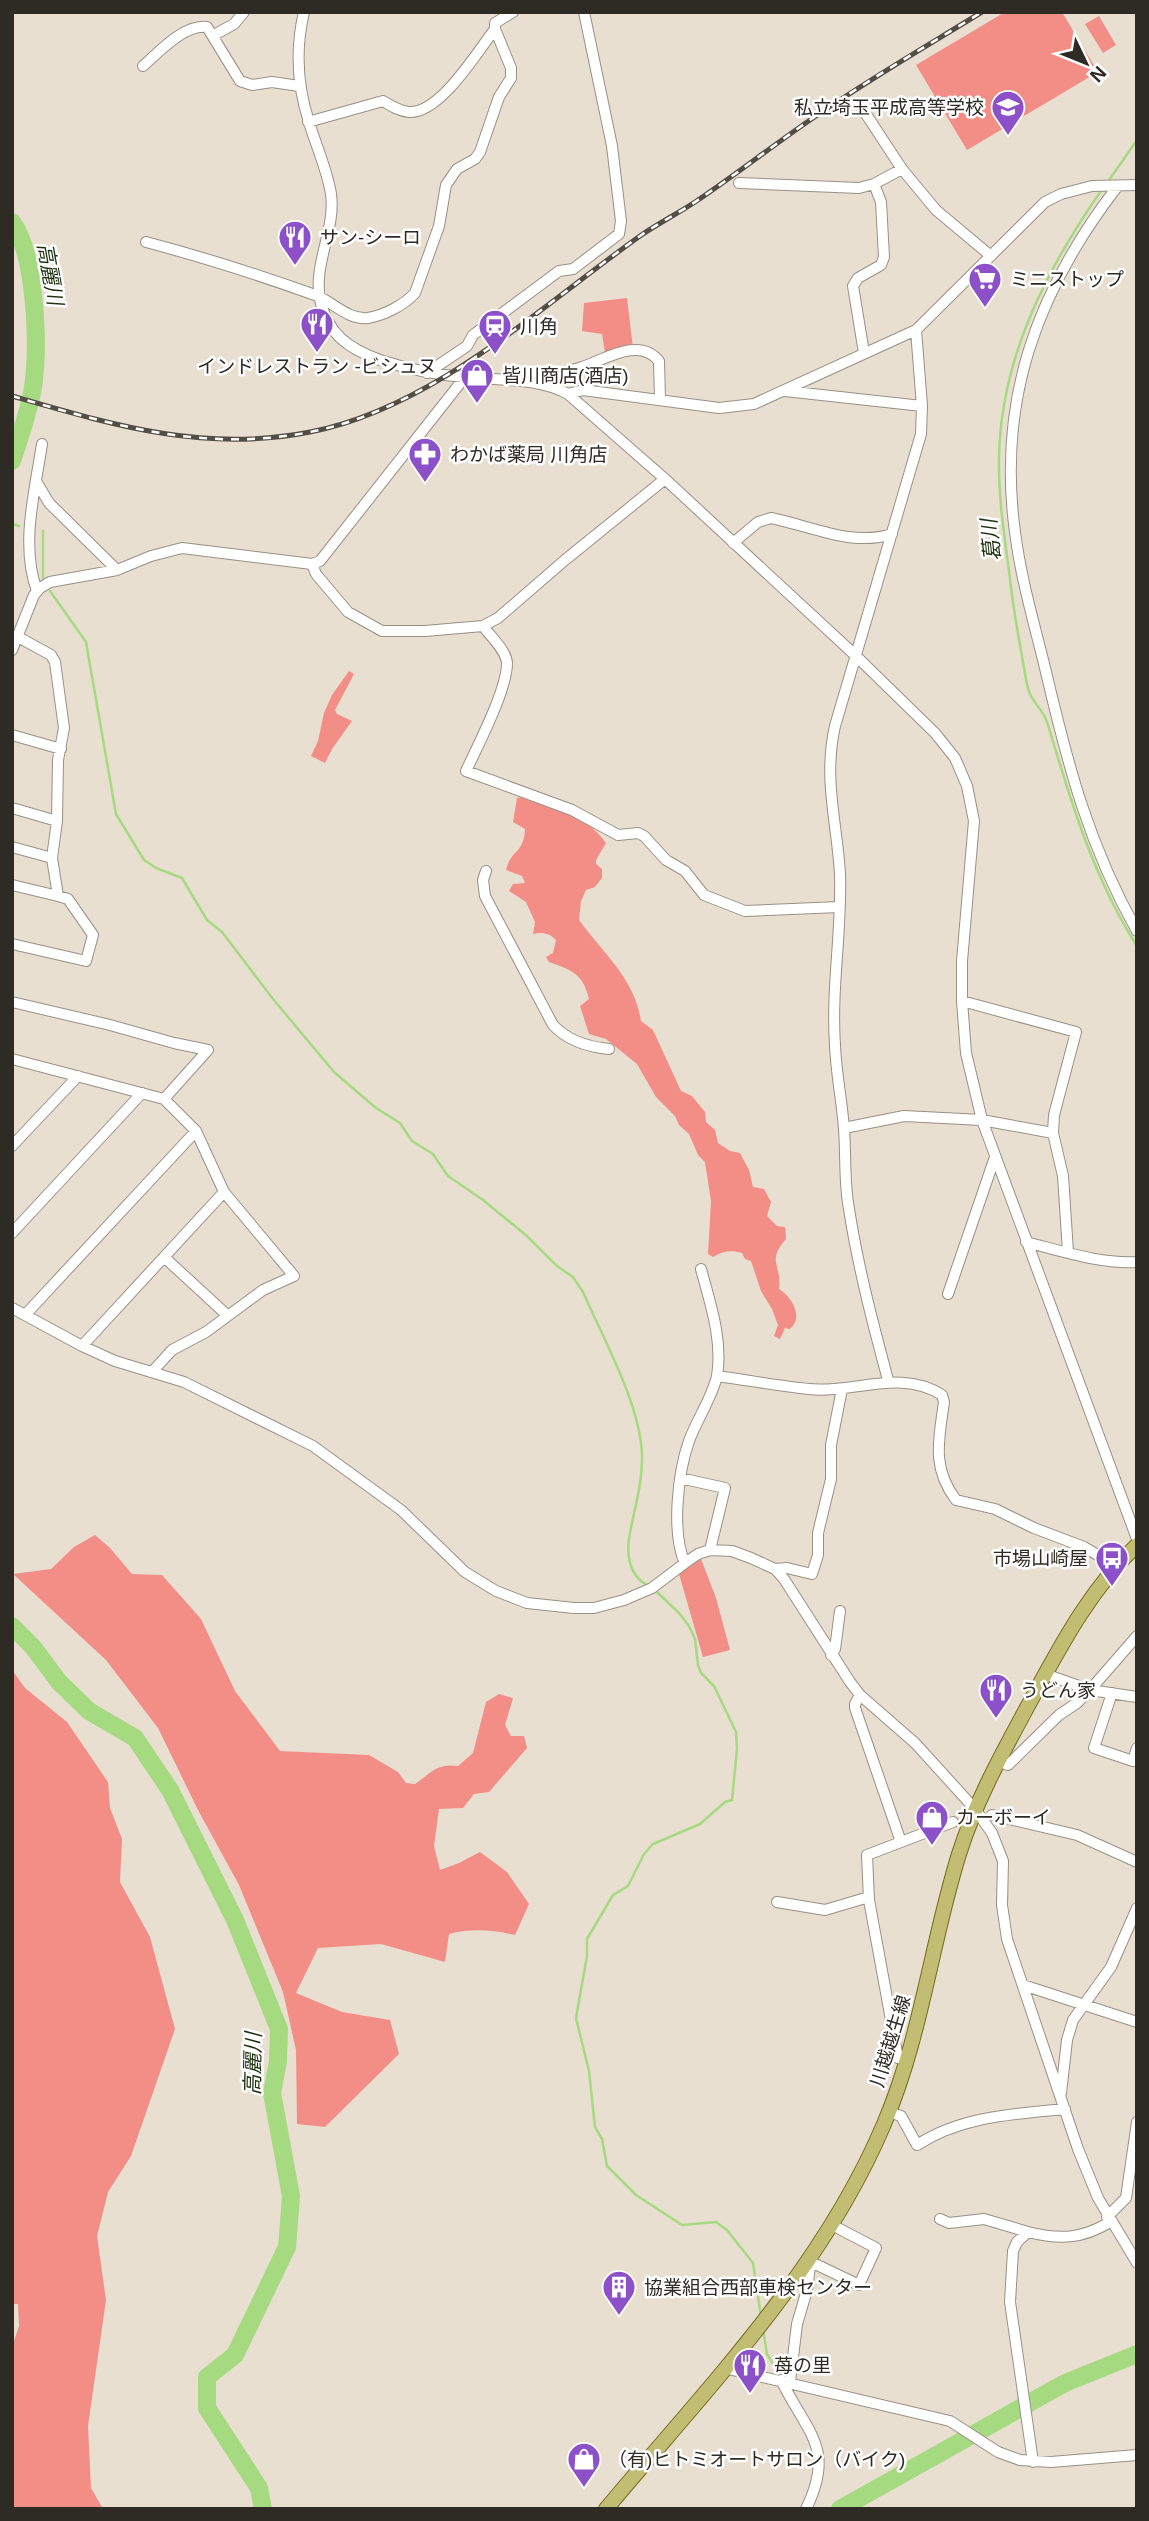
<svg xmlns="http://www.w3.org/2000/svg" width="1149" height="2521" font-family="Helvetica,'Noto Sans JP',sans-serif">
<style>
.green{fill:#f38e86}
.lines{fill:none;stroke-linecap:round;stroke-linejoin:round}
.stream{stroke:#a6da81;stroke-width:2.5}
.river{stroke:#a6da81;stroke-width:18}
.minor-casing{stroke:#999084;stroke-width:12}
.major-casing{stroke:#736e1c;stroke-width:16}
.minor{stroke:#fff;stroke-width:10}
.major{stroke:#c1be74;stroke-width:14}
.rail-casing{stroke:#524e46;stroke-width:5}
.rail{stroke:#fff;stroke-width:2.5;stroke-dasharray:8;stroke-linecap:butt}
.labels{text-anchor:middle;stroke-width:5;stroke-linejoin:round;paint-order:stroke}
.poi-label{font-size:19px;fill:#2e2b25;stroke:#fff;text-anchor:start}
.street-label{font-size:19px;fill:#2e2b25;stroke:#fff}
.water-label{font-size:21px;font-style:italic;fill:#1e320e;stroke:#fff}
</style>
<rect width="100%" height="100%" fill="#e8dfd1"/>
<path class="green" d="M 1005,12 L 1062,12 L 1098,72 L 967,150 L 916,65 Z
M 1099,16 L 1116,45 L 1103,53 L 1085,24 Z
M 627,298 L 633,348 L 605,353 L 602,334 L 582,331 L 584,303 Z
M 349,671 L 354,674 L 335,710 L 337,714 L 352,721 L 332,749 L 325,763 L 311,756 L 318,741 L 324,713 L 332,695 Z
M 524,797 C 532,802 537,802 545,805 C 569,811 592,823 606,843 L 596,860 L 596,864 L 602,869 L 602,878 L 595,887 L 586,890 L 581,901 L 579,920 C 603,953 635,979 641,1021 L 653,1030 L 681,1091 L 692,1096 L 705,1112 L 706,1122 L 715,1130 L 718,1143 L 730,1151 L 740,1153 L 749,1170 L 753,1187 L 764,1189 L 771,1202 L 767,1216 L 777,1226 L 785,1227 L 786,1239 C 766,1262 782,1263 779,1289 C 792,1297 804,1317 790,1329 L 785,1328 L 780,1339 L 774,1336 L 778,1325 L 772,1309 L 761,1291 L 751,1261 L 745,1259 L 742,1253 C 732,1250 722,1251 713,1257 L 708,1254 L 711,1201 L 705,1162 L 698,1155 L 689,1134 L 679,1125 L 675,1116 L 656,1097 L 637,1064 L 606,1039 L 589,1034 L 580,1006 L 589,999 C 583,973 571,970 549,962 L 546,957 L 553,953 L 556,940 C 549,933 543,932 533,934 L 535,922 L 526,902 L 509,891 L 513,884 L 525,883 L 522,876 L 506,870 C 511,849 524,854 525,829 L 513,822 L 517,798 Z
M 95,1535 L 110,1548 L 132,1574 L 162,1575 L 201,1619 L 235,1691 L 280,1751 L 369,1755 L 398,1772 L 406,1783 L 415,1784 C 431,1773 436,1763 458,1766 L 473,1753 L 486,1702 L 499,1694 L 513,1698 L 505,1725 L 511,1736 L 524,1736 L 527,1748 L 489,1792 L 474,1794 L 463,1808 L 439,1809 L 434,1846 L 440,1870 L 459,1863 L 480,1852 L 507,1872 L 529,1904 L 515,1935 C 494,1930 471,1928 449,1934 L 445,1962 L 381,1944 L 318,1948 L 296,1993 L 342,2012 L 390,2020 L 399,2054 L 325,2127 L 297,2124 L 296,2050 L 283,1992 L 239,1885 L 198,1810 L 158,1728 L 106,1660 L 13,1574 L 51,1569 L 74,1547 Z
M 701,1559 L 716,1598 L 730,1650 L 703,1657 L 679,1574 Z
M 12,1670 L 25,1688 L 67,1722 L 108,1782 L 110,1808 L 122,1839 L 120,1882 L 150,1937 L 175,2029 L 131,2156 L 108,2192 L 97,2236 L 106,2300 L 88,2426 L 91,2488 L 103,2509 L 12,2509 L 12,2347 L 19,2326 L 18,2304 L 12,2304 Z"/>
<g class="lines">
<path class="stream" d="M 1107,183 L 1137,140
M 1103,188 C 1047,268 1001,357 999,457 C 998,497 1005,539 1010,579 C 1013,607 1018,634 1023,662 C 1025,672 1026,685 1030,694 C 1035,705 1045,712 1048,725 C 1071,802 1094,879 1137,946
M 12,524 L 19,526
M 43,578 L 43,531
M 50,591 L 86,642 L 116,814 L 144,860 L 156,868 L 182,878 L 207,920 L 222,932 L 273,999 L 334,1072 L 376,1108 L 400,1123 L 412,1141 L 433,1154 L 448,1176 L 483,1200 L 527,1236 L 557,1266 L 573,1277 L 583,1292 C 603,1338 640,1404 642,1454 C 643,1480 635,1507 630,1533 C 626,1552 628,1575 647,1585
M 655,1590 L 679,1613 L 689,1626 L 695,1639 L 698,1665 L 701,1673 L 714,1686 L 736,1732 L 737,1749 L 732,1800 L 725,1802 L 700,1824 L 653,1844 L 644,1854 L 628,1886 L 613,1895 L 587,1939 L 587,1956 L 576,2018 L 589,2071 L 595,2127 L 602,2139 L 607,2166 L 636,2195 L 682,2225 L 716,2222 L 727,2230 L 753,2263 L 761,2316
M 763,2330 L 767,2354 L 778,2372"/>
<path class="river" d="M 12,222 C 36,254 39,347 33,387 C 29,412 20,436 12,461
M 12,1626 L 33,1647 L 59,1682 L 89,1711 L 135,1738 L 170,1790 L 235,1920 L 279,2029 L 278,2061 L 272,2093 L 291,2196 L 287,2247 L 235,2355 L 207,2377 L 207,2408 L 259,2488 L 263,2509
M 840,2509 L 1065,2383 L 1137,2354"/>
<defs>
<path id="minor" d="M 304,12 C 295,50 297,85 309,122 C 316,146 327,169 331,194 C 336,229 313,264 320,299 C 327,334 349,349 380,360 C 408,369 435,375 464,377 C 499,381 536,377 568,394 L 665,479 L 855,655 L 935,733 L 955,758 L 967,786 L 974,821 L 962,961 L 962,1001 L 966,1053 L 982,1120 L 1137,1539
M 214,35 L 234,24 L 244,12
M 143,66 C 159,52 184,24 207,27 L 240,81 L 252,85 L 272,82 L 299,86
M 860,105 L 902,169 L 936,210 L 991,256
M 308,122 L 383,101 C 391,106 399,111 409,112 C 440,114 477,52 495,29
M 739,183 L 859,188 L 874,184 L 902,169
M 1117,187 C 1037,291 997,400 1015,532 C 1021,580 1035,626 1046,672 C 1068,766 1089,846 1137,931
M 146,242 C 203,257 259,275 315,295 C 332,301 347,320 368,318 C 385,315 404,305 415,293 L 439,226 L 446,185 L 457,169 L 475,159 L 480,152 L 499,97 L 511,78 L 511,68 L 495,29 L 495,23 L 513,12
M 864,353 L 853,286 L 858,278 L 881,265 L 884,257 L 881,202 L 874,184
M 427,373 L 467,346 L 473,335 L 559,271 L 573,269 L 619,234 L 621,221 L 612,146 L 584,12
M 534,382 C 550,376 565,372 582,367 C 604,360 639,336 659,361 L 660,400
M 785,391 L 922,406
M 568,394 L 583,390 L 719,408 L 754,404 L 916,330 L 1045,202 L 1061,194 L 1092,186 L 1137,185
M 36,481 L 49,503 L 117,570
M 733,543 L 758,522 L 771,518 C 811,526 852,547 892,534
M 312,564 L 316,574 L 348,612 L 382,631 L 425,631 L 483,626 L 498,618 L 565,560 L 665,479
M 37,591 C 20,545 35,491 42,444
M 483,626 C 490,636 506,650 507,663 C 507,690 478,745 466,771 L 572,810 L 618,835 L 638,833 L 644,836 L 666,860 L 685,871 L 704,895 L 745,911 L 839,907
M 12,650 L 34,595 L 40,588 L 50,582 L 117,570 L 151,556 L 182,548 L 312,564 L 320,561 L 465,377
M 12,735 L 61,749
M 12,808 L 57,821
M 12,847 L 52,858
M 486,871 L 483,880 L 485,896 L 553,1025 C 568,1041 588,1047 609,1049
M 12,885 L 58,896
M 12,944 L 86,961 L 93,935 L 68,899 L 58,896 L 52,858 L 57,821 L 58,760 L 64,728 L 55,662 L 51,655 L 18,637
M 962,1001 L 1076,1032 L 1054,1115 L 1053,1133 L 1063,1176 L 1068,1252
M 12,1002 L 110,1025 L 174,1043 L 208,1050 L 164,1099
M 12,1059 L 164,1099 L 196,1131 L 224,1192 L 294,1276 L 263,1290 L 206,1332 L 172,1350 L 152,1372
M 844,1128 L 904,1116 L 982,1120 L 1053,1133
M 12,1146 L 78,1076
M 12,1233 L 142,1093
M 1026,1242 C 1062,1251 1100,1264 1137,1262
M 164,1257 L 227,1315
M 948,1294 L 995,1157
M 12,1308 L 82,1346 L 115,1361 L 184,1382 L 313,1446 L 401,1510 L 465,1572 L 496,1591 L 527,1603 L 574,1608 L 594,1608 L 624,1600 L 652,1588 L 685,1563 L 698,1554 L 710,1550 L 732,1551 L 751,1558 L 775,1569 L 784,1579 L 850,1682 L 860,1695 L 915,1743 L 975,1809 L 992,1833 L 1003,1861 L 1002,1905 L 1007,1939 L 1078,2149 L 1098,2198 L 1137,2263
M 25,1315 L 196,1131
M 82,1346 L 224,1192
M 717,1376 C 747,1380 778,1386 809,1389 C 853,1394 901,1368 942,1395 L 944,1402 C 939,1439 931,1467 956,1500 L 995,1509 L 1034,1528 L 1084,1547 L 1116,1566
M 888,1380 C 873,1324 858,1267 849,1209 C 844,1183 846,1156 844,1129 C 842,1101 836,1073 835,1045 C 831,988 842,931 840,874 C 837,822 823,779 835,726 L 921,434 L 922,406 L 916,330
M 680,1478 L 725,1488 L 710,1550
M 685,1563 C 671,1533 678,1472 689,1441 C 697,1419 712,1398 717,1376 C 723,1340 710,1303 701,1269
M 775,1569 L 787,1568 L 812,1574 L 818,1555 L 818,1533 L 831,1479 L 831,1445 L 842,1389
M 831,1655 L 835,1649 L 840,1611
M 1045,1674 L 1090,1690 L 1137,1697
M 1112,1693 L 1094,1748 L 1133,1761 L 1137,1748
M 860,1695 L 855,1704 L 855,1708 L 901,1842 L 953,1822
M 998,1761 L 1008,1765 L 1059,1715 L 1077,1703 L 1090,1690 L 1137,1636
M 992,1815 L 1077,1835 L 1137,1862
M 901,1842 L 867,1855 L 869,1900 L 898,2058 L 907,2059
M 777,1902 L 825,1910 L 869,1897
M 1023,1985 L 1137,2022
M 1061,2093 L 1067,2040 L 1073,2020 L 1111,1967 L 1137,1908
M 889,2112 L 901,2116 L 917,2145 C 961,2116 1014,2114 1065,2109
M 1107,2217 L 1126,2198 L 1137,2122
M 940,2219 L 949,2223 L 984,2219 L 1028,2232
M 811,2262 L 859,2285 L 876,2248 L 832,2225
M 724,2368 L 950,2421 L 998,2452 L 1020,2460 L 1051,2462 L 1137,2455
M 781,2380 C 807,2433 836,2448 806,2509
M 790,2382 L 797,2324 L 807,2290 L 811,2257
M 1033,2462 L 1010,2302 L 1013,2251 L 1017,2242 L 1028,2232 C 1060,2240 1082,2239 1110,2222"/>
<path id="major" d="M 606,2509 C 707,2388 822,2271 884,2124 C 921,2038 931,1944 959,1854 C 976,1800 1003,1752 1030,1702 C 1060,1647 1090,1589 1137,1545"/>
</defs>
<use href="#minor" class="minor-casing"/>
<use href="#major" class="major-casing"/>
<use href="#minor" class="minor"/>
<use href="#major" class="major"/>
<defs>
<path id="rail" d="M 12,396 C 113,425 204,453 310,432 C 433,408 540,307 640,236 C 660,222 681,212 701,198 C 739,172 775,144 813,118 C 868,80 925,47 982,12"/>
</defs>
<use href="#rail" class="rail-casing"/>
<use href="#rail" class="rail"/>
</g>
<defs>
<symbol id="school-pin" viewBox="-11 -11 22 30"><path d="M0 17L-7.5 6A9.5 9.5 0 1 1 7.5 6Z" fill="#8c51c8" stroke="#fff"/><path d="M0-5L7-2L0 1L-7-2ZM-4 1L0 2.5L4 1V4Q0 6-4 4Z" fill="#fff"/></symbol>
<symbol id="restaurant-pin" viewBox="-11 -11 22 30"><path d="M0 17L-7.5 6A9.5 9.5 0 1 1 7.5 6Z" fill="#8c51c8" stroke="#fff"/><path d="M-5-6h1v4h1v-4h1v4h1v-4h1v5L-1.5 .5V6h-2V.5L-5-1ZM5-6V6H3V1.5H1.5Q1.5-4 5-6Z" fill="#fff"/></symbol>
<symbol id="supermarket-pin" viewBox="-11 -11 22 30"><path d="M0 17L-7.5 6A9.5 9.5 0 1 1 7.5 6Z" fill="#8c51c8" stroke="#fff"/><path d="M-6-5.5h2.5l.6 2H6L4.5 2H-2.5L-4.4-4H-6ZM-1.5 3.2a1.3 1.3 0 1 0 .1 0ZM3 3.2a1.3 1.3 0 1 0 .1 0Z" fill="#fff"/></symbol>
<symbol id="station-pin" viewBox="-11 -11 22 30"><path d="M0 17L-7.5 6A9.5 9.5 0 1 1 7.5 6Z" fill="#8c51c8" stroke="#fff"/><path d="M-3-6H3Q5-6 5-4V2Q5 4 3 4L4.5 6H3L1.5 4h-3L-3 6H-4.5L-3 4Q-5 4-5 2V-4Q-5-6-3-6ZM-3.5-4v3h7v-3ZM-3.5 1v1.5H-2V1ZM2 1v1.5H3.5V1Z" fill="#fff"/></symbol>
<symbol id="shop-pin" viewBox="-11 -11 22 30"><path d="M0 17L-7.5 6A9.5 9.5 0 1 1 7.5 6Z" fill="#8c51c8" stroke="#fff"/><path d="M-5-2.5h2.3a2.7 3.5 0 0 1 5.4 0H5L5.5 6h-11ZM-1.5-2.5h3a1.5 2.3 0 0 0-3 0Z" fill="#fff"/></symbol>
<symbol id="pharmacy-pin" viewBox="-11 -11 22 30"><path d="M0 17L-7.5 6A9.5 9.5 0 1 1 7.5 6Z" fill="#8c51c8" stroke="#fff"/><path d="M-2-6h4v4h4v4h-4v4h-4v-4h-4v-4h4Z" fill="#fff"/></symbol>
<symbol id="bus-pin" viewBox="-11 -11 22 30"><path d="M0 17L-7.5 6A9.5 9.5 0 1 1 7.5 6Z" fill="#8c51c8" stroke="#fff"/><path d="M-5-6H5V4H4V6H2V4H-2V6H-4V4H-5ZM-3.5-4V0h7V-4ZM-3.5 1.2v1.5H-2V1.2ZM2 1.2v1.5H3.5V1.2Z" fill="#fff"/></symbol>
<symbol id="building-pin" viewBox="-11 -11 22 30"><path d="M0 17L-7.5 6A9.5 9.5 0 1 1 7.5 6Z" fill="#8c51c8" stroke="#fff"/><path d="M-4-6H4V6H1V3H-1V6H-4ZM-2.5-4.3h1.7v1.8h-1.7ZM.8-4.3h1.7v1.8H.8ZM-2.5-1h1.7V.8h-1.7ZM.8-1h1.7V.8H.8Z" fill="#fff"/></symbol>
</defs>
<g fill-rule="evenodd">
<use href="#school-pin" x="989" y="88" width="38" height="52"/>
<use href="#restaurant-pin" x="276" y="218" width="38" height="52"/>
<use href="#supermarket-pin" x="966" y="260" width="38" height="52"/>
<use href="#restaurant-pin" x="298" y="305" width="38" height="52"/>
<use href="#station-pin" x="476" y="307" width="38" height="52"/>
<use href="#shop-pin" x="458" y="356" width="38" height="52"/>
<use href="#pharmacy-pin" x="406" y="435" width="38" height="52"/>
<use href="#bus-pin" x="1093" y="1539" width="38" height="52"/>
<use href="#restaurant-pin" x="977" y="1671" width="38" height="52"/>
<use href="#shop-pin" x="913" y="1798" width="38" height="52"/>
<use href="#building-pin" x="600" y="2268" width="38" height="52"/>
<use href="#restaurant-pin" x="731" y="2346" width="38" height="52"/>
<use href="#shop-pin" x="565" y="2440" width="38" height="52"/>
</g>
<g class="labels">
<g class="poi-label">
<text x="984" y="114" text-anchor="end">私立埼玉平成高等学校</text>
<text x="320" y="244">サン-シーロ</text>
<text x="1010" y="286">ミニストップ</text>
<text x="520" y="333">川角</text>
<text x="317" y="373" text-anchor="middle">インドレストラン -ビシュヌ</text>
<text x="502" y="382">皆川商店(酒店)</text>
<text x="450" y="461">わかば薬局 川角店</text>
<text x="1088" y="1565" text-anchor="end">市場山崎屋</text>
<text x="1020" y="1697">うどん家</text>
<text x="956" y="1824">カーボーイ</text>
<text x="644" y="2294">協業組合西部車検センター</text>
<text x="774" y="2372">苺の里</text>
<text x="608" y="2466">（有)ヒトミオートサロン（バイク)</text>
</g>
<g class="street-label">
<text transform="translate(890 2041) rotate(-73)" y="7">川越越生線</text>
</g>
<g class="water-label">
<text transform="translate(50 274) rotate(80)" y="7">高麗川</text>
<text transform="translate(991 540) rotate(-96)" y="7">葛川</text>
<text transform="translate(253 2064) rotate(-89)" y="7">高麗川</text>
</g>
</g>
<rect width="1149" height="2521" fill="none" stroke="#2e2b25" stroke-width="28"/>
<g transform="translate(1086 63) rotate(133)" stroke="#ffffff" stroke-width="5" paint-order="stroke">
<path d="M0-5L12 26L0 18L-12 26Z" fill="#2e2b25"/>
<text y="-10" font-size="19" font-weight="bold" text-anchor="middle" fill="#2e2b25">N</text>
</g>
</svg>
